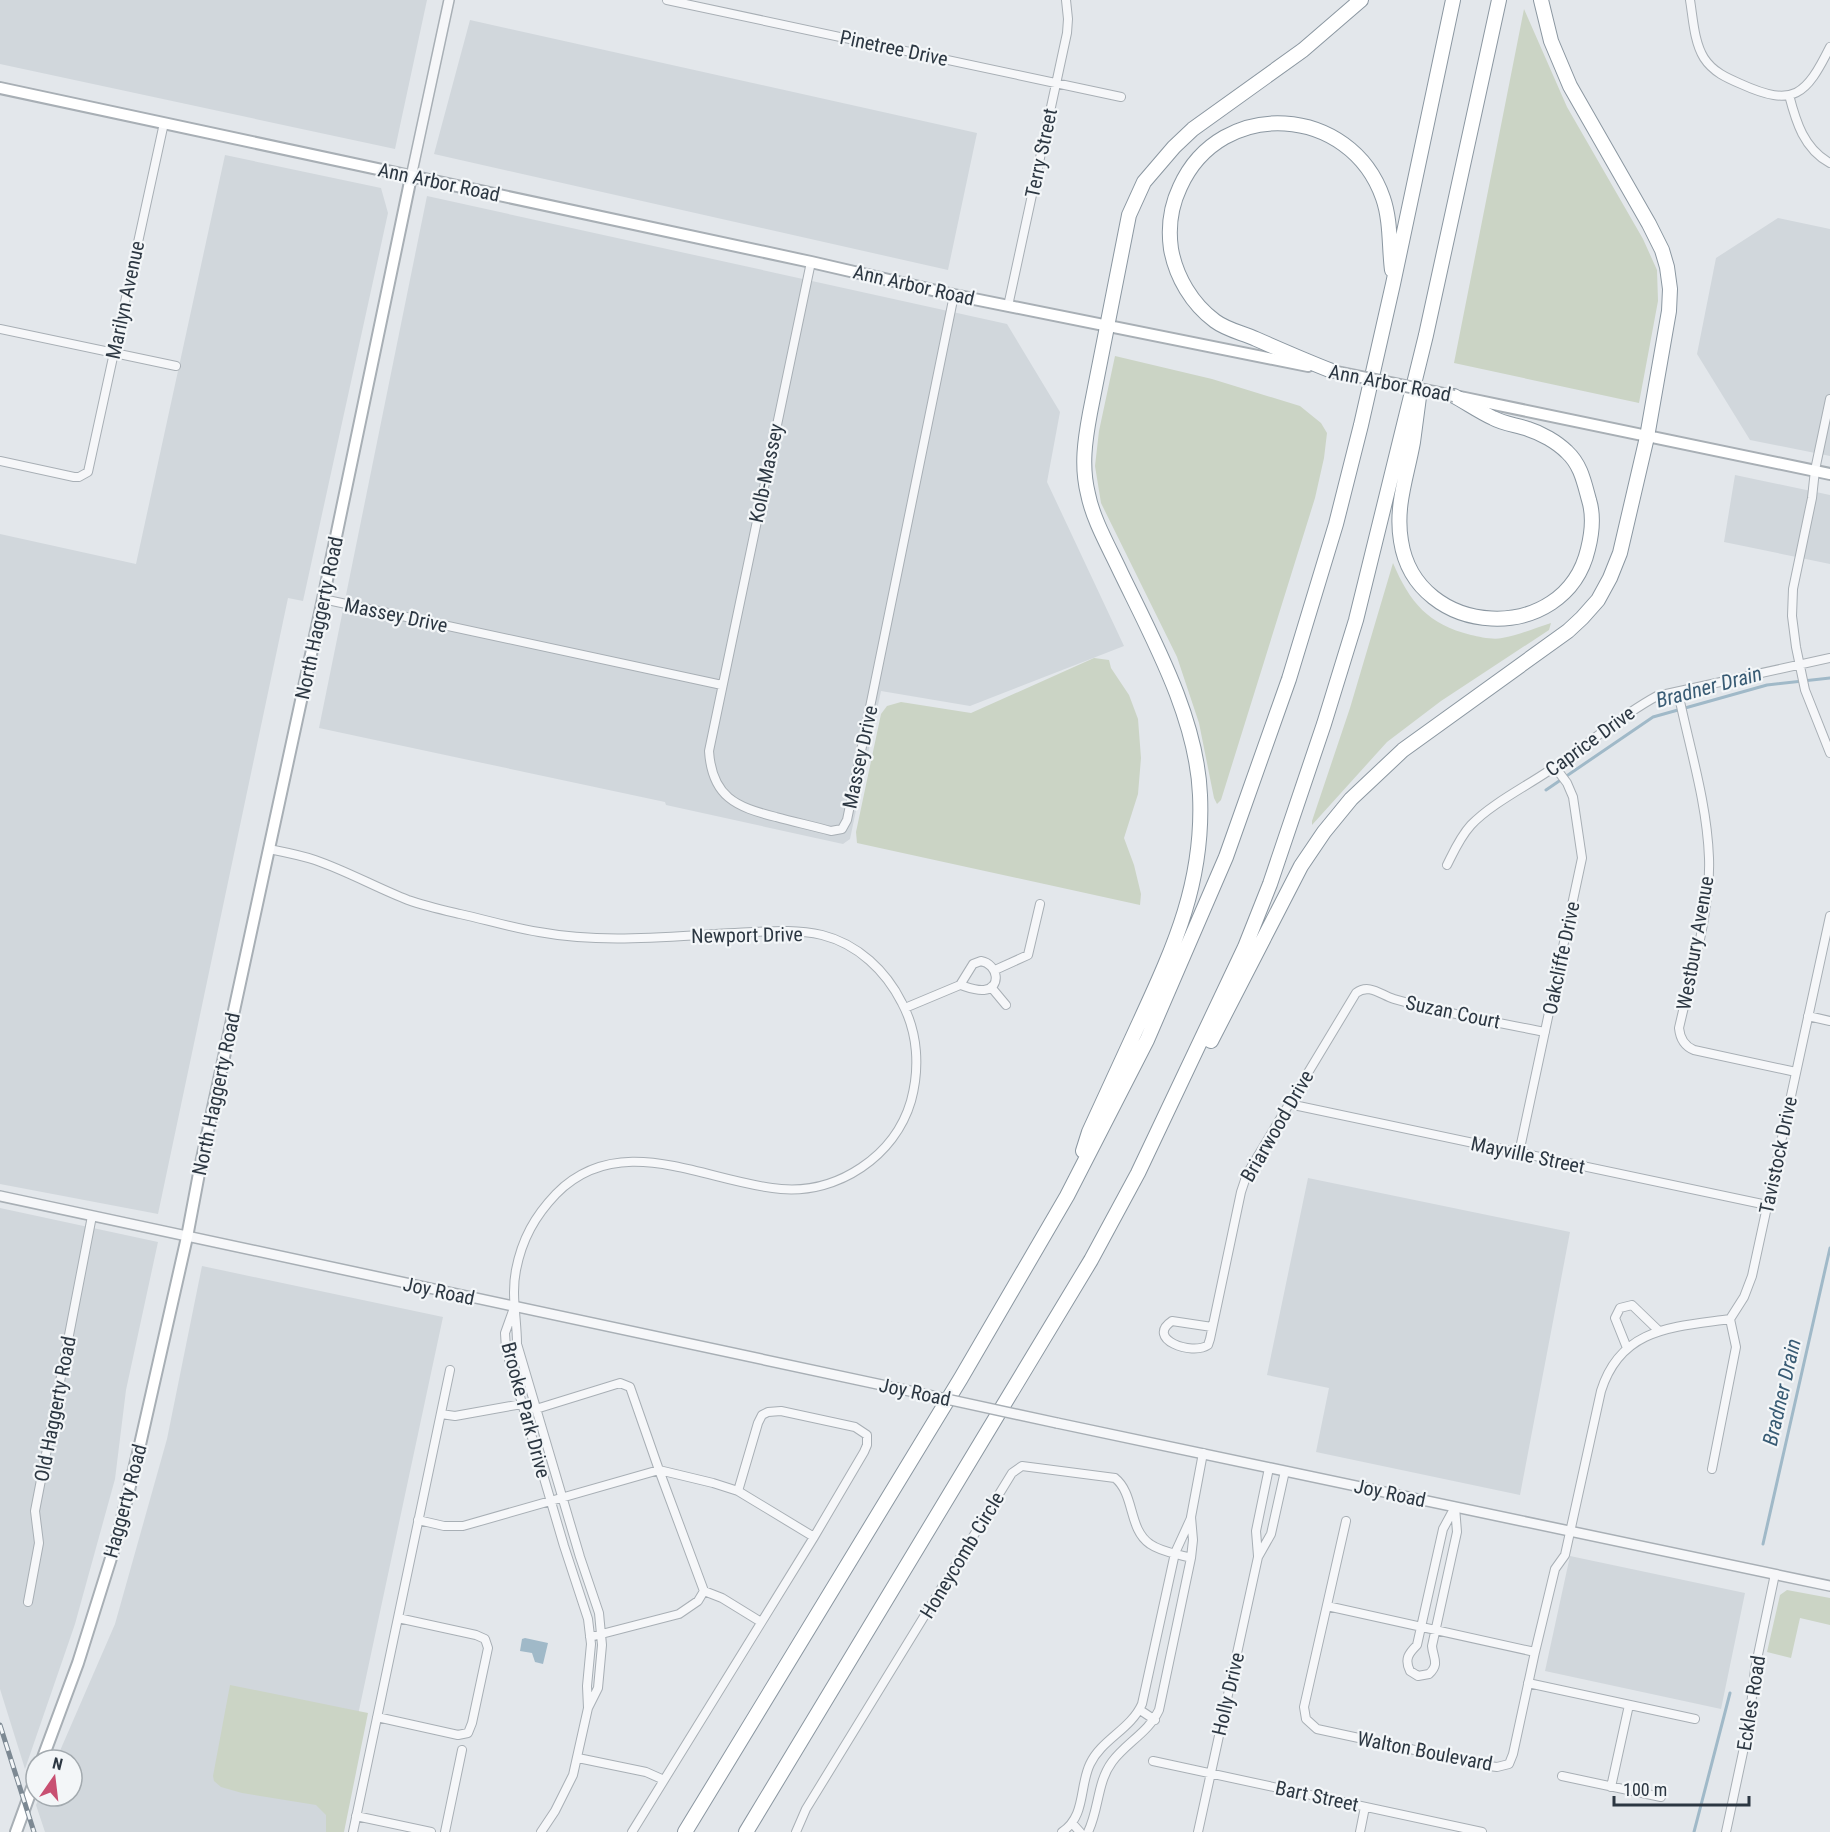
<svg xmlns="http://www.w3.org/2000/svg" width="1830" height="1832" font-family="'Roboto Condensed',sans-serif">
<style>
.built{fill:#d1d7dc}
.green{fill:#cbd4c5}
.water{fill:#a0b9c8}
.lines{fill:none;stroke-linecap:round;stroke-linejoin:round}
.stream{stroke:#a0b9c8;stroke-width:3}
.minor-casing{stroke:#a8afb5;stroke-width:10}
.tertiary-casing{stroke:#a8afb5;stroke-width:12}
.secondary-casing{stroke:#a8afb5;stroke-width:14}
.motorway-casing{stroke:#8b97a1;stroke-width:16}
.minor{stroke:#f6f7f9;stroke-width:8}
.tertiary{stroke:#f6f7f9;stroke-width:9}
.secondary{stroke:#fff;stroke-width:10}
.motorway{stroke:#fff;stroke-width:14}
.rail-casing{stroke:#7d8993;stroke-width:5}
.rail{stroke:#f3f6f8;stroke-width:3;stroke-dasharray:9;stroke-linecap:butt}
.tertiary-bridge-casing{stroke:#a8afb5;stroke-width:12;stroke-linecap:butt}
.secondary-bridge-casing{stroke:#a8afb5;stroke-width:14;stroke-linecap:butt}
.tertiary-bridge{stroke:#f6f7f9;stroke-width:9}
.secondary-bridge{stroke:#fff;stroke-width:10}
.labels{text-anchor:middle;stroke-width:4.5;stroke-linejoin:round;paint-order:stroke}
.street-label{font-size:20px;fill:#2c3742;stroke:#f3f6f8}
.water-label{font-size:21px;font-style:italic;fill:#385b74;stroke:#f3f6f8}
</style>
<rect width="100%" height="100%" fill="#e3e7eb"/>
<path class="built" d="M 0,0 L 427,0 L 395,149 L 0,64 Z
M 470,20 L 977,133 L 948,270 L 434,154 Z
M 225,155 L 381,188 L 388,213 L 303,601 L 288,598 L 158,1214 L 0,1184 L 0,534 L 136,564 Z
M 427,196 L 1007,324 L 1060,412 L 1047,482 L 1124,646 L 970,706 L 881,691 L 850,839 L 843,844 L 666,805 L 665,802 L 319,728 Z
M 1778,218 L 1830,229 L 1830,456 L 1750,440 L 1697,354 L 1716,258 Z
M 1735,475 L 1830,495 L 1830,564 L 1724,542 Z
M 1308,1178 L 1570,1232 L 1520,1495 L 1316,1452 L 1329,1388 L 1267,1375 Z
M 0,1208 L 158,1242 L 126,1390 L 115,1479 L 75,1624 L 25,1769 L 0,1689 Z
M 202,1266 L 443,1317 L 333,1832 L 45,1832 L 36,1805 L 40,1796 L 72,1796 L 72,1760 L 56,1760 L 115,1624 L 167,1439 Z
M 1570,1556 L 1745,1593 L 1721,1709 L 1545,1671 Z"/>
<path class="green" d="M 1524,9 L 1567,107 L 1643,239 L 1657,270 L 1658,301 L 1639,403 L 1454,363 Z
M 1115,356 L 1212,379 L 1300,406 L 1321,423 L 1327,433 L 1324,458 L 1315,498 L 1221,800 L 1217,804 L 1214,798 L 1199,723 L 1177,657 L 1101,503 L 1095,466 L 1099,431 Z
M 1393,563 C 1410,603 1428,624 1471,635 C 1480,637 1493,640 1502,638 C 1519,635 1535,628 1551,623 L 1549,630 L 1441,701 L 1387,742 L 1312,825 L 1312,821 L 1350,708 Z
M 1094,658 L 1109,660 L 1111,668 L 1129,695 L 1138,719 L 1141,758 L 1138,794 L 1124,838 L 1134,865 L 1141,894 L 1140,905 L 857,843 L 856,832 L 881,714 L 887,706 L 901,702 L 971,713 Z
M 1787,1590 L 1830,1598 L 1830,1625 L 1800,1618 L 1791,1658 L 1767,1652 L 1780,1595 Z
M 230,1685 L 368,1713 L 344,1832 L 326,1832 L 326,1815 L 316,1805 L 242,1793 L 221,1787 L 214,1781 L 213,1776 Z"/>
<path class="water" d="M 525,1638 L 548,1643 L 543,1664 L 535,1662 L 532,1653 L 520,1651 L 522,1639 Z"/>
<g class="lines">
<path class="stream" d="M 1546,790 L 1653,717 L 1767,685 L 1830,678
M 1763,1544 L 1830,1248
M 1694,1832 L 1730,1693"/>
<defs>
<path id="minor" d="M 667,0 L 1121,97
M 1690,0 C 1693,18 1694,42 1704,58 C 1713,72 1727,78 1741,84 C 1794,108 1806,95 1830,47
M 1789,95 C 1796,122 1804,149 1830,163
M 811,262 L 709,751 C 712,797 736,807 776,817 C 794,822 813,826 831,831 L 842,829 L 847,820 L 954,295
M 1008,306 L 1067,33 L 1068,19 L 1066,0
M 0,329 L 176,366
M 1830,399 L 1815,470 L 1812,498 L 1793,589 L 1792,616 L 1796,647 L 1805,690 L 1830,753
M 0,461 L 74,477 L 79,477 L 88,472 L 164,123
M 323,599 L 722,685
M 1678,692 C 1689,746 1707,802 1709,858 C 1711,911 1691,975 1679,1028 C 1680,1038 1684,1046 1694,1050 L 1796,1072
M 269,849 C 284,852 300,855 315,860 C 347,871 377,888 408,900 C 425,906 443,910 460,914 C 487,920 513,928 539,932 C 604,944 670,936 735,933 C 764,932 793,928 822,935 C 858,944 886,971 902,1003 C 918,1033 920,1068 911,1101 C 895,1156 838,1194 781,1189 C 707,1183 621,1128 556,1194 C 535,1216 522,1239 516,1270 C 511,1295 517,1319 517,1344 L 580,1557 L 599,1613 L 602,1645 L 598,1688 L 588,1708 L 573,1775 L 555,1811 L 541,1832
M 1447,865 C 1454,851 1460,837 1471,825 C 1490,805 1523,788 1547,772 C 1584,748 1618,717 1657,696 L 1830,658
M 981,961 C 998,964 1002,988 984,990 C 976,991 967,987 960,985 L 973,964 Z
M 995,970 L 1028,955 L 1040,904
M 991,987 L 1006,1005
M 905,1008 L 960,985
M 1808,1016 L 1830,1021
M 1289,1104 L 1767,1205
M 1519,1153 L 1582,858 L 1573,797 L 1567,783 L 1555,767
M 514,1308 L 505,1333 L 506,1349 L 564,1546 L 588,1619 L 591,1644 L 587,1686 L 588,1708
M 1730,1319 L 1744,1297 L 1752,1276 L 1830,916
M 1212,1327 L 1172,1321 C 1145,1339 1192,1356 1208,1345 L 1210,1339 L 1241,1192 L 1247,1174 L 1356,993 C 1369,983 1381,995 1394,999 C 1443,1013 1495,1022 1545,1032
M 1627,1348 L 1615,1318 L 1620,1308 L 1632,1305 L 1659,1331
M 441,1414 L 455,1416 L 522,1404 L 536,1409 L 620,1383 L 630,1387 L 659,1470 L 704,1591 L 722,1598 L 761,1622
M 1712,1469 L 1736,1347 L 1730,1319
M 1455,1507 L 1457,1532 L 1432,1646 C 1433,1658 1440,1664 1429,1674 L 1418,1676 L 1410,1671 C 1404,1659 1409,1653 1417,1645 L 1443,1529 Z
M 418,1520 L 444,1526 L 463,1526 L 659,1470 L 713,1483 L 738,1491 L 814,1537
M 1346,1521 L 1304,1707 L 1306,1719 L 1317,1729 L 1489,1766 L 1497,1767 L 1509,1764 L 1513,1754 L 1535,1652 L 1555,1569 L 1565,1555 L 1601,1391 C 1621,1327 1674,1327 1730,1319
M 1258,1556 L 1256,1531 L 1269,1468
M 28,1602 L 39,1543 L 35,1511 L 92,1216
M 1327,1606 L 1535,1652
M 590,1637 L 679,1614 L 698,1601 L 704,1591
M 1528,1683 L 1695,1719
M 1140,1710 L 1155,1720
M 377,1717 L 458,1735 L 468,1733 L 472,1723 L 488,1648 L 485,1639 L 476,1635 L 398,1618
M 578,1758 L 646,1772 L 664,1780
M 1153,1761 L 1482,1832
M 1562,1776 L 1661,1797
M 1611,1787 L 1629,1705
M 356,1816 L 431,1832
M 1072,1823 L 1080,1832
M 353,1832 L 450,1370
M 445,1832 L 462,1750
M 632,1832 L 814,1537 L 864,1452 L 867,1445 L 867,1435 L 855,1427 L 781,1411 L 768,1412 L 762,1415 L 758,1423 L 738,1491
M 796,1832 L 806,1809 L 1012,1473 L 1022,1466 L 1115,1478 C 1135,1494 1128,1529 1150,1544 C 1161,1552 1178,1554 1191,1558
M 1062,1832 C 1086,1816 1079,1787 1090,1764 C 1101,1740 1131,1729 1142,1704 L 1175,1553 L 1191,1518
M 1088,1832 C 1099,1810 1097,1782 1112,1762 C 1126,1743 1149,1732 1159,1710 L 1191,1558 L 1193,1540 L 1191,1517 L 1203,1453
M 1198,1832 L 1258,1557 L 1271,1534 L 1285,1471
M 1360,1832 L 1365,1807
M 1726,1832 L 1749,1724 L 1755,1669 L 1775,1574"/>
<path id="tertiary" d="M 411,177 L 449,0
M 0,1196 L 896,1388
M 1057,1423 L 1830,1586"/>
<path id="secondary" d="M 0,88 L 811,262 L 954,295 L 1308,366
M 1460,397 L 1830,474
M 42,1760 L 78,1663 L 117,1539 L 139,1449 L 187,1237 L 200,1168 L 323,599 L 411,177
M 16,1832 L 36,1777"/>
<path id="motorway" d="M 1332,371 C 1306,361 1281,350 1256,339 C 1243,333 1227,330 1215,321 C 1192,304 1176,277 1171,249 C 1168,228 1171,206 1180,187 C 1221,96 1351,105 1383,198 C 1391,221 1389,247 1392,270
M 1419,397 C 1417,412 1415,427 1413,442 C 1407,476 1395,506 1401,541 C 1416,639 1565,647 1588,549 C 1592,533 1594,516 1589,500 C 1584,482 1581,465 1567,452 C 1557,442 1541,433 1528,429 C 1517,425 1504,424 1493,418 C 1480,412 1467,403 1454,396
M 1211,1041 L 1301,866 L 1324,832 L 1351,799 L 1403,750 L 1568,631 L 1582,618 L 1598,600 L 1610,578 L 1620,553 L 1647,437 L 1669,311 L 1670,289 L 1667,267 L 1662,250 L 1649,224 L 1570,86 L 1551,41 L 1541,0
M 1083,1151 L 1089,1132 C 1106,1095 1123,1058 1140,1021 C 1175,945 1204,881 1200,795 C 1197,719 1154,641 1121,573 C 1110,549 1093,520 1088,494 C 1081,466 1085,440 1090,413 L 1129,215 L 1144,182 L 1174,147 L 1193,129 L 1303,50 L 1361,0
M 685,1832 L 961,1378 L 1067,1196 L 1147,1040 L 1226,857 L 1289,679 L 1336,524 L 1361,425 L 1393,284 L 1453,0
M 746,1832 L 1091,1260 L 1138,1173 L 1245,947 L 1270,884 L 1324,724 L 1356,620 L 1426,335 L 1499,0"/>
</defs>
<use href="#minor" class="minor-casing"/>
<use href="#tertiary" class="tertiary-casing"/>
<use href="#secondary" class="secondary-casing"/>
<use href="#motorway" class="motorway-casing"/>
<use href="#minor" class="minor"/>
<use href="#tertiary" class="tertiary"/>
<use href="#secondary" class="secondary"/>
<use href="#motorway" class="motorway"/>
<defs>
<path id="rail" d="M 0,1725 L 34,1832"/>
</defs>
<use href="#rail" class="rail-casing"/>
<use href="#rail" class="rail"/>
<defs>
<path id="tertiary-bridge" d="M 896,1388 L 1057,1423"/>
<path id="secondary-bridge" d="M 1332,371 L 1454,396"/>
</defs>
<use href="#tertiary-bridge" class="tertiary-bridge-casing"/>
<use href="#secondary-bridge" class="secondary-bridge-casing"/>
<use href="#tertiary-bridge" class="tertiary-bridge"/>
<use href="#secondary-bridge" class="secondary-bridge"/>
</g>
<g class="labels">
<g class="street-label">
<text transform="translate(894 48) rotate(12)" y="7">Pinetree Drive</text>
<text transform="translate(1041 153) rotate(-78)" y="7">Terry Street</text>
<text transform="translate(439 182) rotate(12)" y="7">Ann Arbor Road</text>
<text transform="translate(914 285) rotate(13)" y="7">Ann Arbor Road</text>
<text transform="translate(125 300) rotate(-78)" y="7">Marilyn Avenue</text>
<text transform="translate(1390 383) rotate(11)" y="7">Ann Arbor Road</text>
<text transform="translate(766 473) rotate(-78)" y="7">Kolb-Massey</text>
<text transform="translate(396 615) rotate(12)" y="7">Massey Drive</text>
<text transform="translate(319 618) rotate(-78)" y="7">North Haggerty Road</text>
<text transform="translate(1590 741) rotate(-36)" y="7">Caprice Drive</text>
<text transform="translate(860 757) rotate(-78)" y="7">Massey Drive</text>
<text transform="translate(747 935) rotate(-1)" y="7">Newport Drive</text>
<text transform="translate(1695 943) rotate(-80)" y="7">Westbury Avenue</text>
<text transform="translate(1561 958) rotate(-78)" y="7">Oakcliffe Drive</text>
<text transform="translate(1453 1012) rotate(12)" y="7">Suzan Court</text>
<text transform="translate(216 1094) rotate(-78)" y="7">North Haggerty Road</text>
<text transform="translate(1277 1126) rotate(-60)" y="7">Briarwood Drive</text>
<text transform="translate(1528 1155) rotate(12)" y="7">Mayville Street</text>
<text transform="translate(1778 1155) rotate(-78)" y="7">Tavistock Drive</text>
<text transform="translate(439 1291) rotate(12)" y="7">Joy Road</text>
<text transform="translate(915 1392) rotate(12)" y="7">Joy Road</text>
<text transform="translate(55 1409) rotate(-79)" y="7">Old Haggerty Road</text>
<text transform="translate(526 1410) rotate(75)" y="7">Brooke Park Drive</text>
<text transform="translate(1390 1493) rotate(12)" y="7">Joy Road</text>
<text transform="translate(125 1501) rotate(-75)" y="7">Haggerty Road</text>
<text transform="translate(962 1555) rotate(-59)" y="7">Honeycomb Circle</text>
<text transform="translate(1228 1694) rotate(-77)" y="7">Holly Drive</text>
<text transform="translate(1751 1703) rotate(-81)" y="7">Eckles Road</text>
<text transform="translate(1425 1751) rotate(11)" y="7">Walton Boulevard</text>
<text transform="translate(1317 1796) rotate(12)" y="7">Bart Street</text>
</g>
<g class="water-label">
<text transform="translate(1709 687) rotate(-15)" y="7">Bradner Drain</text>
<text transform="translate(1782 1392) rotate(-77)" y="7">Bradner Drain</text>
</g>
</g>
<g transform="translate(54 1778) rotate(14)"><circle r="28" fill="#f3f6f8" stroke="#a3aaaf" stroke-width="1.5"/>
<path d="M0-4.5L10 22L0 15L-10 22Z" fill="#c85072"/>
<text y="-9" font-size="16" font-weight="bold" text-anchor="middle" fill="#2c3742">N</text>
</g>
<path d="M1614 1796v9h135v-9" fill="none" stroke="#2c3742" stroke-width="3"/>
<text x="1623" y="1796" font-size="18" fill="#2c3742" stroke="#f3f6f8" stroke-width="4.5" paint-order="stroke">100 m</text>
</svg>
